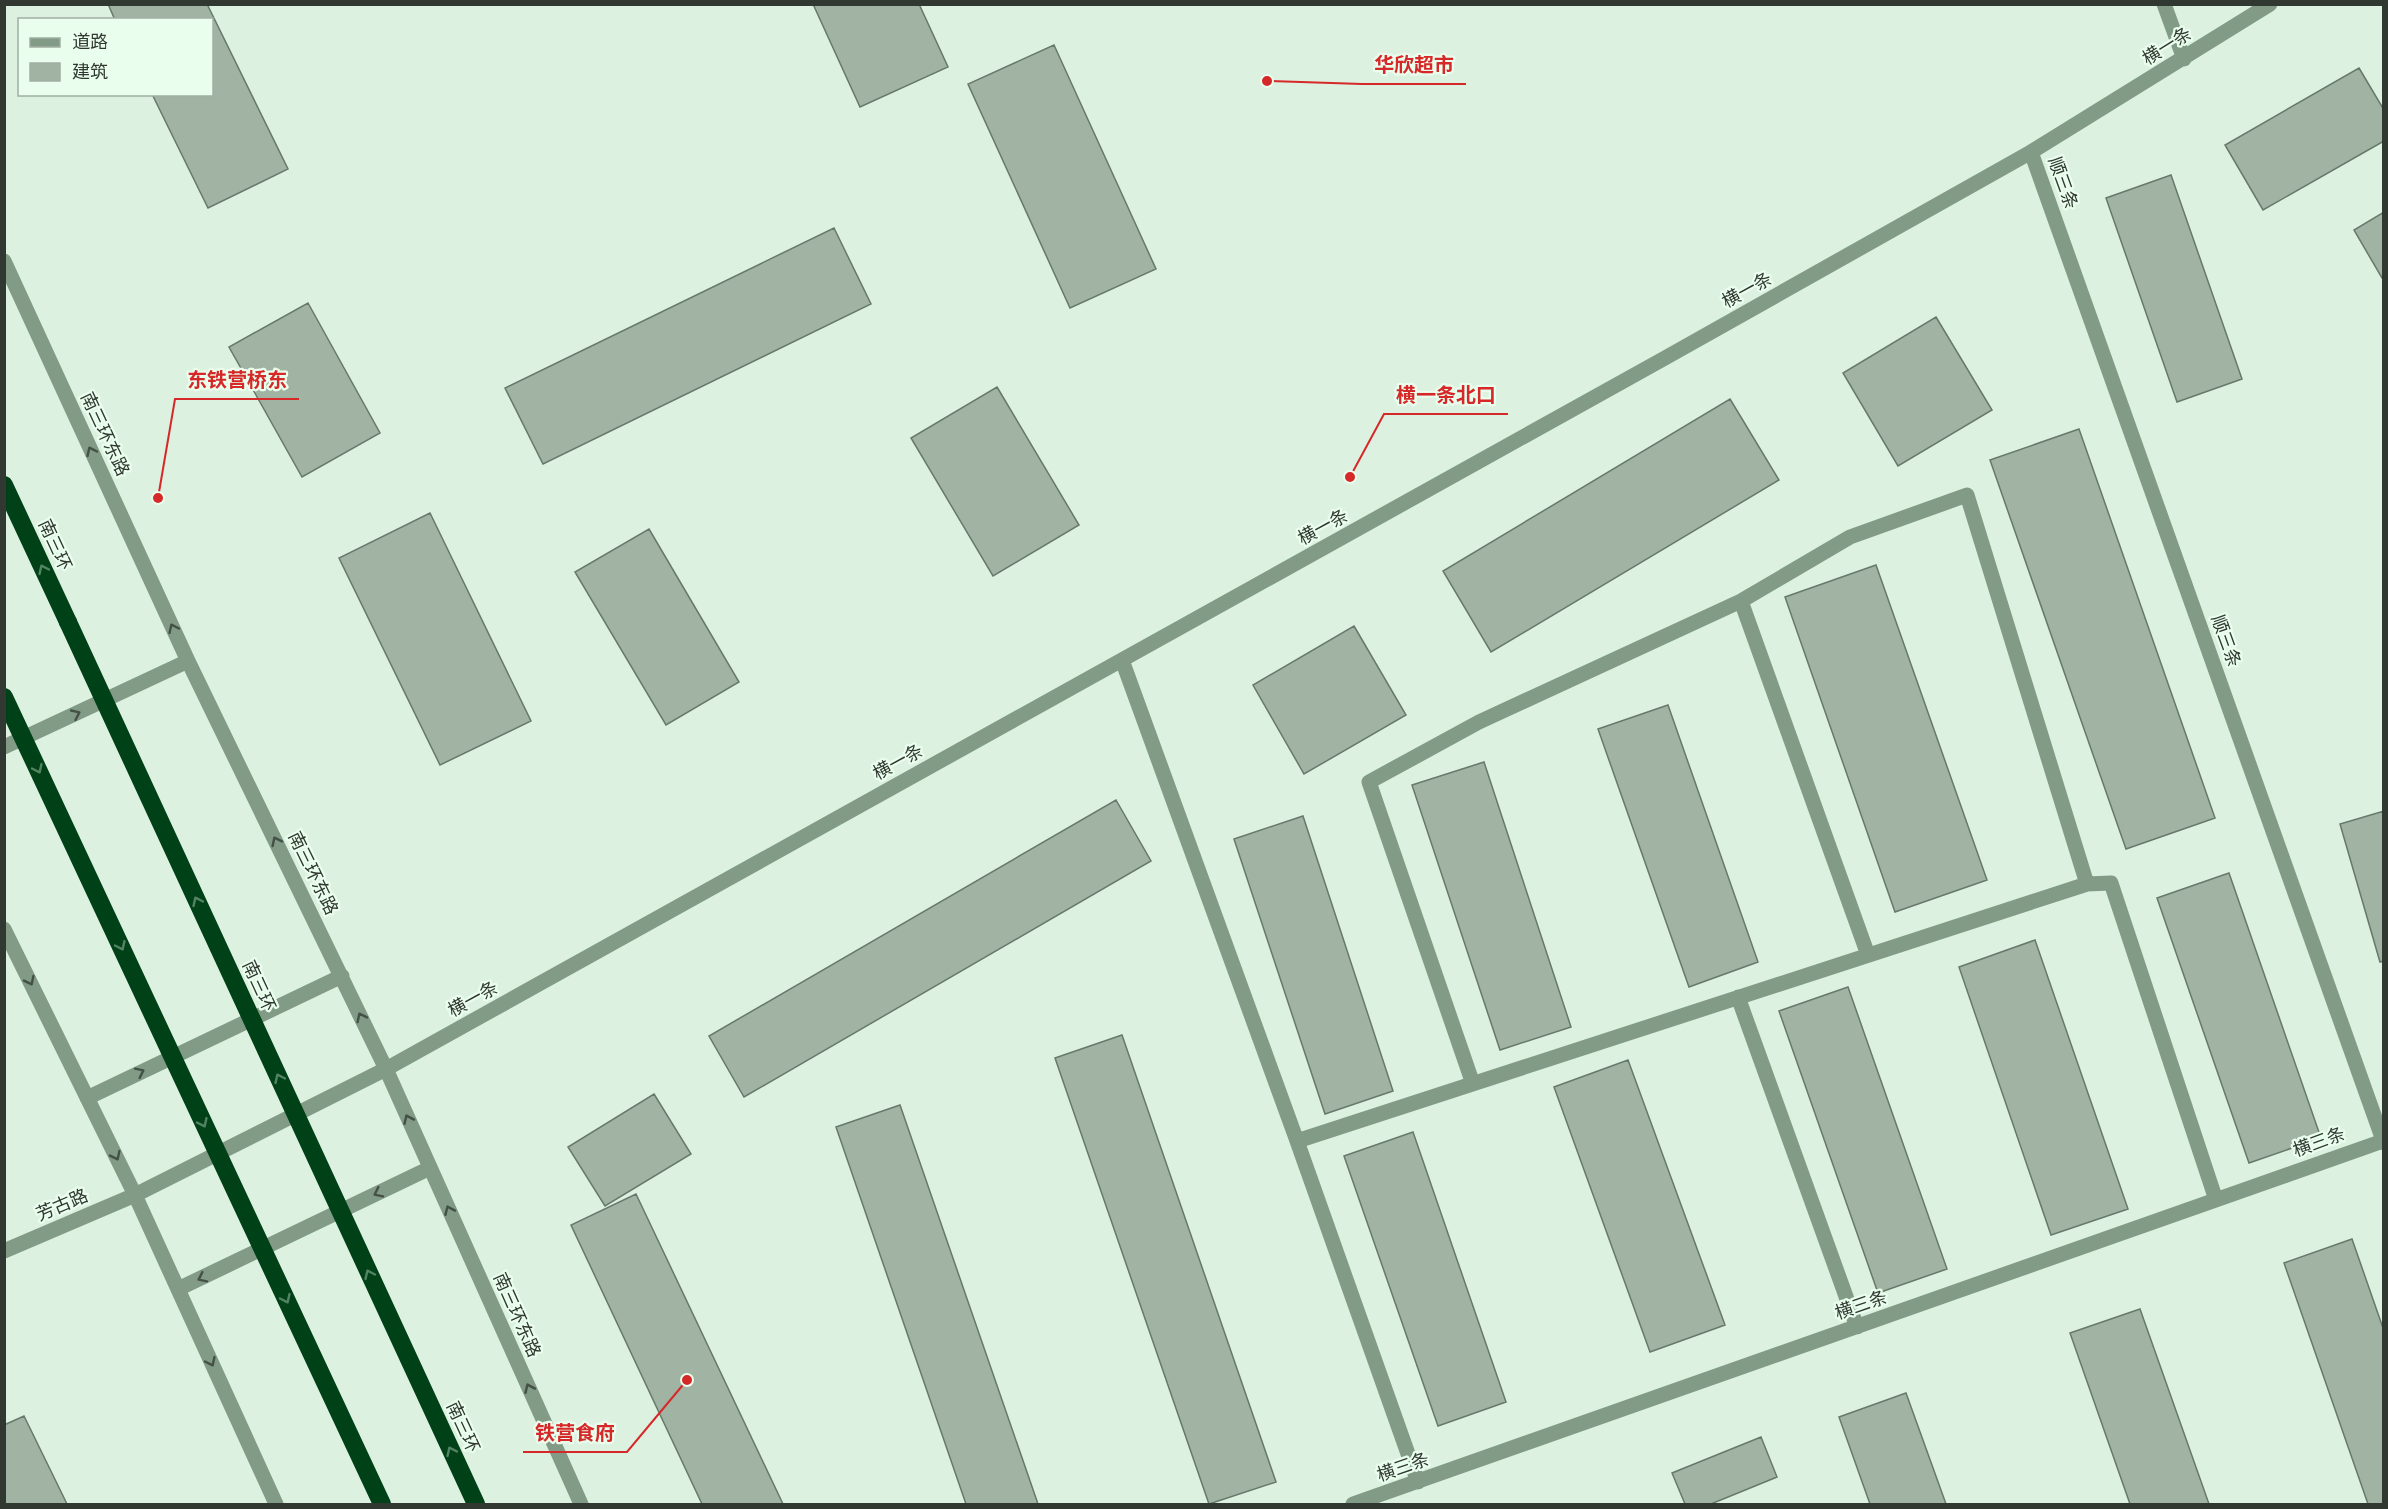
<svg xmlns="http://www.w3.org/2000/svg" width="2388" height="1509" font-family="'Exo 2','Noto Sans SC',sans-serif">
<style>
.building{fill:#a1b4a4;stroke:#67796a;stroke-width:1.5}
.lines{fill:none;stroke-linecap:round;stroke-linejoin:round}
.minor{stroke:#829b86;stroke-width:15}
.highway{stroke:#004118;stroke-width:18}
.highway-bridge{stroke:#004118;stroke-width:18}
.oneway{stroke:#445146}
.oneway2{stroke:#528363}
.labels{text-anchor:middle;stroke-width:4.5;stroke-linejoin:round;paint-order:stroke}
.street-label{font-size:18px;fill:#303831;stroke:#eafeed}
.leader{fill:none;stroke:#d62828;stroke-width:2}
.callout-dot{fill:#d62828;stroke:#eafeed;stroke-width:2}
.callout-label{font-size:20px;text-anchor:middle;font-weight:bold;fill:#d62828;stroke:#eafeed;stroke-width:4.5;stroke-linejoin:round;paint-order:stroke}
</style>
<rect width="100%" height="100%" fill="#ddf1e0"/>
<path class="building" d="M 108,4 L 207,4 L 288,169 L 208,208 L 152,94 L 212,94 L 212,20 L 115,20 Z
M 813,4 L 919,4 L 948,67 L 860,107 Z
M 1054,45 L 1156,269 L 1070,308 L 968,84 Z
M 2359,68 L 2384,110 L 2384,141 L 2263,210 L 2225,145 Z
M 2171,175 L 2242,379 L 2177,402 L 2106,198 Z
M 2384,212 L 2384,277 L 2382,278 L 2354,230 Z
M 834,228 L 871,304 L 543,464 L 505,388 Z
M 308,303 L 380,433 L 302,477 L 229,347 Z
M 1936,317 L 1992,410 L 1898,466 L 1843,373 Z
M 997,387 L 1079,525 L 993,576 L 911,438 Z
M 1730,399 L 1779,480 L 1491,652 L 1443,571 Z
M 2079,429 L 2215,818 L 2126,849 L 1990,460 Z
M 430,513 L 531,721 L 440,765 L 339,558 Z
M 649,529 L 739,682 L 666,725 L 575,572 Z
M 1876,565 L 1987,880 L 1895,912 L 1785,597 Z
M 1354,626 L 1406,715 L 1304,774 L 1253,685 Z
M 1668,705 L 1758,962 L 1689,987 L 1598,729 Z
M 1484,762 L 1571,1027 L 1500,1050 L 1412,785 Z
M 1116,800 L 1151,861 L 744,1097 L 709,1036 Z
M 2384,811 L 2384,961 L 2380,962 L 2340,824 Z
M 1303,816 L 1393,1091 L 1325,1114 L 1234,839 Z
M 2229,873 L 2321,1138 L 2249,1163 L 2157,898 Z
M 2035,940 L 2128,1209 L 2051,1235 L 1959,967 Z
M 1848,987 L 1947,1269 L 1878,1293 L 1779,1011 Z
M 1122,1035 L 1276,1482 L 1209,1504 L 1055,1058 Z
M 1628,1060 L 1725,1325 L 1650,1352 L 1554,1087 Z
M 654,1094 L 691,1154 L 605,1206 L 568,1147 Z
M 900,1105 L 1038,1504 L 966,1504 L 836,1127 Z
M 1413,1132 L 1506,1402 L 1438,1426 L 1344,1156 Z
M 636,1194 L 783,1504 L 702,1504 L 571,1225 Z
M 2352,1239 L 2384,1331 L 2384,1504 L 2368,1504 L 2284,1263 Z
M 2140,1309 L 2209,1504 L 2130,1504 L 2070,1333 Z
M 1906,1393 L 1946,1504 L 1870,1504 L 1839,1417 Z
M 24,1416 L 67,1504 L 4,1504 L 4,1425 Z
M 1761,1437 L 1777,1477 L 1711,1504 L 1685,1504 L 1672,1473 Z"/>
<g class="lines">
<path class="minor" d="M 2164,4 L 2184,59
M 2031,152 L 2384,1143
M 4,261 L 188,661 L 386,1069 L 581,1504
M 1741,601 L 1868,955
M 1122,660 L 1297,1141
M 4,747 L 188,661
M 4,929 L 135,1195 L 276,1504
M 1738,997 L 1857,1327
M 1473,1084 L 1369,782 L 1479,722 L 1741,601 L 1850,537 L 1967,495 L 2087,884
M 87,1098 L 342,976
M 4,1251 L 135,1195 L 386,1069 L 1665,358 L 2031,152 L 2270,4
M 178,1289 L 430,1168
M 1418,1482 L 1297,1141 L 2087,884 L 2111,883 L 2216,1200
M 1353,1504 L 2383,1141"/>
<path class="highway" d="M 4,485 L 68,622"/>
<path class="highway-bridge" d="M 68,622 L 476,1504
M 4,697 L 382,1504"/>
</g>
<defs><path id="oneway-chevron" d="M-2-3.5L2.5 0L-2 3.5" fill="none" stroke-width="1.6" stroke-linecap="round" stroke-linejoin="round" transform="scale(1.5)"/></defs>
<g class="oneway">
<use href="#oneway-chevron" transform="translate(91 451) rotate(-115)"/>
<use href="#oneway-chevron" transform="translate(173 628) rotate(-115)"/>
<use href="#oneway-chevron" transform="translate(76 714) rotate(-25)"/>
<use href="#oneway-chevron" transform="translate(276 841) rotate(-116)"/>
<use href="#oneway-chevron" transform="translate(30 981) rotate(64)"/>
<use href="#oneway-chevron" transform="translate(361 1017) rotate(-116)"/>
<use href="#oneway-chevron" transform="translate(140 1072) rotate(-26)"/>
<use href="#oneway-chevron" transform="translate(408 1119) rotate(-114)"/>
<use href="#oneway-chevron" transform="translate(116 1156) rotate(64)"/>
<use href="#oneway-chevron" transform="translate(378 1193) rotate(154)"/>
<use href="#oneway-chevron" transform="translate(449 1210) rotate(-114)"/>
<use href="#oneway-chevron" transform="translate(202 1278) rotate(154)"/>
<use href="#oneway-chevron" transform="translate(211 1362) rotate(65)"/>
<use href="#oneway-chevron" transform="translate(529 1388) rotate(-114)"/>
</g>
<g class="oneway2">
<use href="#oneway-chevron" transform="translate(43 569) rotate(-115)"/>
<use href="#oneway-chevron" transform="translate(38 769) rotate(65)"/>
<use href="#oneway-chevron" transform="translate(197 901) rotate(-115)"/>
<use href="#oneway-chevron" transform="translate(121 946) rotate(65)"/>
<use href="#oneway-chevron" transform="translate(279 1078) rotate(-115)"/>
<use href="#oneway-chevron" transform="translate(203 1123) rotate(65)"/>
<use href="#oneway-chevron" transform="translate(369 1274) rotate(-115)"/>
<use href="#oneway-chevron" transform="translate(286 1299) rotate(65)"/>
<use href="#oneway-chevron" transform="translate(451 1451) rotate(-115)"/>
</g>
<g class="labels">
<g class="street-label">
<text transform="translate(2167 46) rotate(-32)" y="6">横一条</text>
<text transform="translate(2063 183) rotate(70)" y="6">顺三条</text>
<text transform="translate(1747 290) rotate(-29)" y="6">横一条</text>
<text transform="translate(105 434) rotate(65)" y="6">南三环东路</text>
<text transform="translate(1323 527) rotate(-29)" y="6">横一条</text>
<text transform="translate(55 545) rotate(65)" y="6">南三环</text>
<text transform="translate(2226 641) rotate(70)" y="6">顺三条</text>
<text transform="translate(898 762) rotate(-29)" y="6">横一条</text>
<text transform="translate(313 873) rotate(64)" y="6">南三环东路</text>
<text transform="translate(259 986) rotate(65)" y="6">南三环</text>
<text transform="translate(473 999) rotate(-29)" y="6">横一条</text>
<text transform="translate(2319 1142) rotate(-20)" y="6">横三条</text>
<text transform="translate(62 1205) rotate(-23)" y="6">芳古路</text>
<text transform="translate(1861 1305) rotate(-19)" y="6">横三条</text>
<text transform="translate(517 1315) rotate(66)" y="6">南三环东路</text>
<text transform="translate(463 1427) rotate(65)" y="6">南三环</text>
<text transform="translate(1403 1467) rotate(-19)" y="6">横三条</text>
</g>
</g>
<path class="leader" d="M1267 81L1362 84H1466M158 498L175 399H299M1350 477L1384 414H1508M687 1380L627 1452H523"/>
<g class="callout-dot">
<circle cx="1267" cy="81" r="6"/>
<circle cx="158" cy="498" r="6"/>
<circle cx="1350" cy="477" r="6"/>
<circle cx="687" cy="1380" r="6"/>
</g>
<g class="callout-label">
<text x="1414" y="72">华欣超市</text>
<text x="237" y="387">东铁营桥东</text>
<text x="1446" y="402">横一条北口</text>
<text x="575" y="1440">铁营食府</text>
</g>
<rect width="2388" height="1509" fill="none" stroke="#303831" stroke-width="12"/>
<rect x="18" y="18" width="195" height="78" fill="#eafeed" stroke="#a0afa2" stroke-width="1.5"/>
<rect x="30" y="38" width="30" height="9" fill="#829b86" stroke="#a0afa2" stroke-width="1.5"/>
<text x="72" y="48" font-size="18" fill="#303831">道路</text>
<rect x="30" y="63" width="30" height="18" fill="#a1b4a4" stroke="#a0afa2" stroke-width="1.5"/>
<text x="72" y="78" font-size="18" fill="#303831">建筑</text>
</svg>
